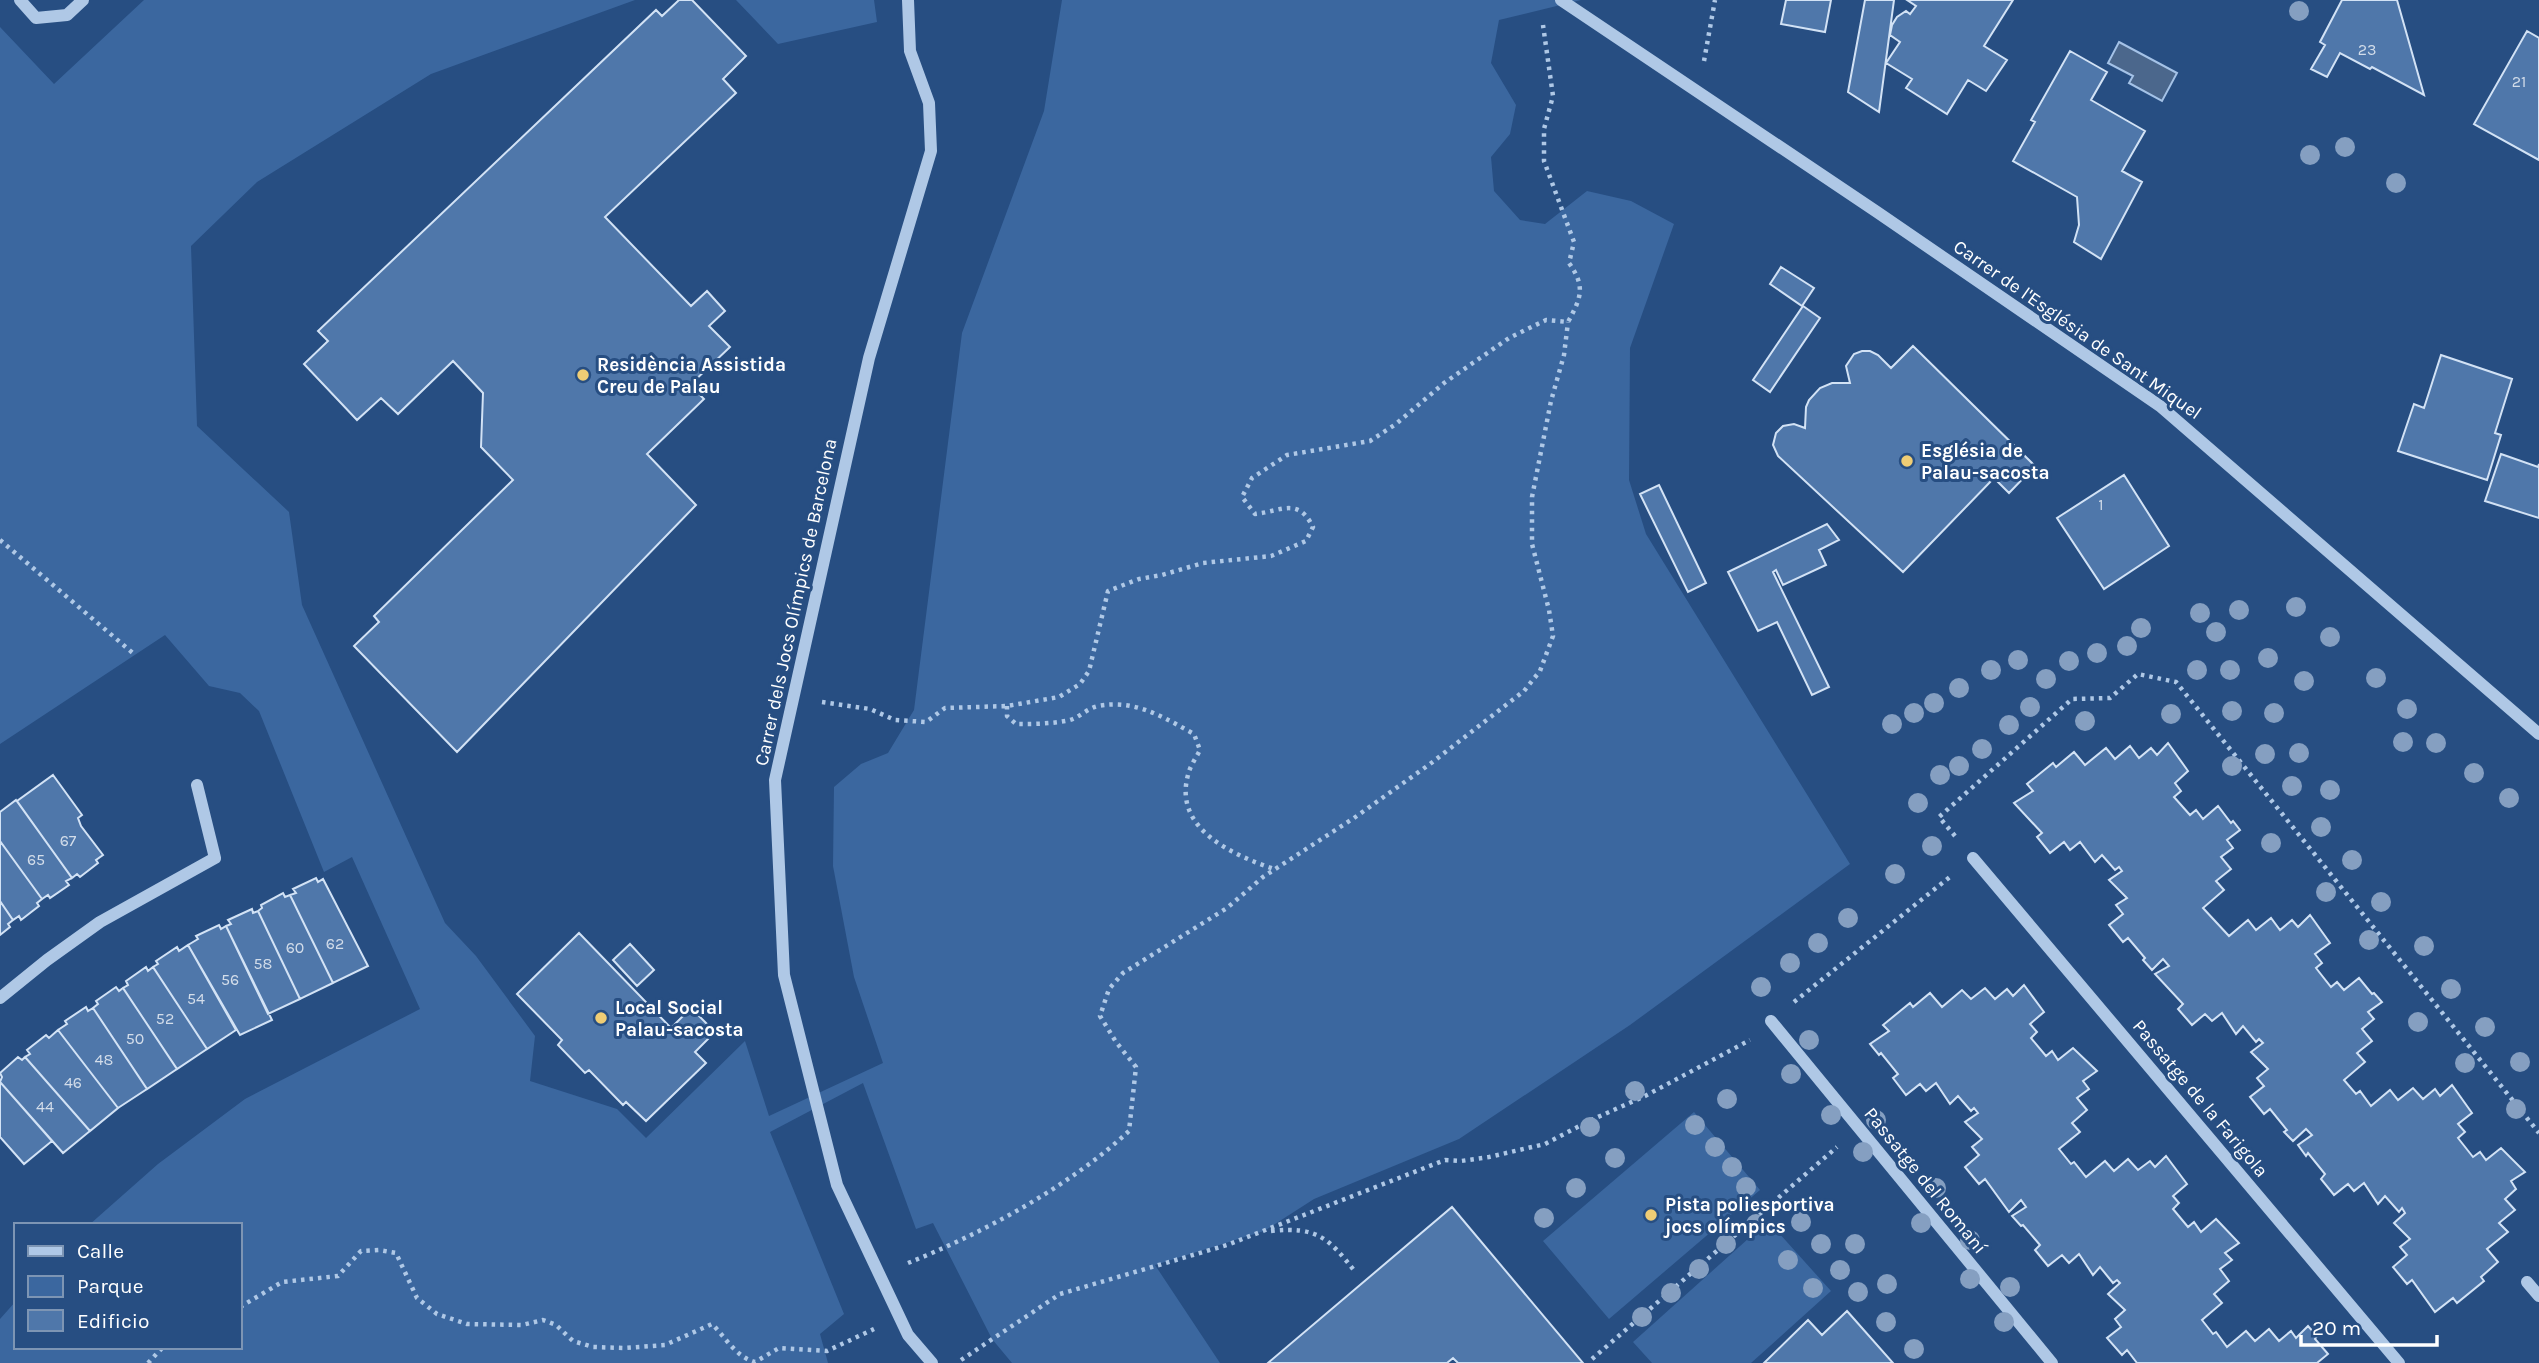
<svg xmlns="http://www.w3.org/2000/svg" width="2539" height="1363" font-family="Karla,sans-serif">
<style>
.green{fill:#3b679f}
.water{fill:#4b678c;stroke:#a4c2e7;stroke-width:2}
.building{fill:#4f77aa;stroke:#d2e2f5;stroke-width:2}
.lines{fill:none;stroke-linecap:round;stroke-linejoin:round}
.path{stroke:#afc8e6;stroke-width:4.5;stroke-dasharray:3.5 5;stroke-linecap:butt}
.minor{stroke:#afc8e6;stroke-width:12}
.tree{fill:#859fc1}
.poi-dot{fill:#efcd75;stroke:#274e82;stroke-width:2.5}
.labels{text-anchor:middle;stroke-width:6;stroke-linejoin:round;paint-order:stroke}
.number-label{font-size:16px;fill:#d3ddea}
.street-label{font-size:19px;fill:#fff;stroke:#274e82}
.poi-label{font-size:19px;font-weight:bold;fill:#fff;stroke:#274e82;text-anchor:start}
</style>
<rect width="100%" height="100%" fill="#274e82"/>
<path class="green" d="M 144,0 L 635,0 L 431,74 L 257,182 L 191,246 L 197,426 L 289,512 L 302,605 L 445,923 L 476,956 L 535,1036 L 530,1081 L 617,1109 L 646,1138 L 745,1041 L 769,1116 L 883,1063 L 854,977 L 833,866 L 834,787 L 861,764 L 888,753 L 914,710 L 962,333 L 1044,111 L 1062,0 L 1581,0 L 1499,20 L 1491,63 L 1516,105 L 1510,134 L 1491,157 L 1494,191 L 1520,220 L 1545,224 L 1587,191 L 1631,201 L 1674,224 L 1630,348 L 1629,480 L 1646,534 L 1850,864 L 1630,1025 L 1459,1139 L 1314,1199 L 1264,1231 L 1155,1265 L 1220,1363 L 1012,1363 L 992,1339 L 933,1223 L 916,1229 L 863,1083 L 770,1132 L 844,1314 L 820,1334 L 828,1363 L 0,1363 L 0,1319 L 16,1301 L 16,1347 L 240,1347 L 240,1225 L 89,1225 L 158,1164 L 245,1099 L 420,1009 L 352,857 L 324,872 L 259,711 L 240,693 L 209,686 L 165,635 L 0,744 L 0,27 L 54,84 Z
M 736,0 L 874,0 L 877,22 L 778,44 Z
M 1694,1112 L 1760,1190 L 1609,1319 L 1543,1241 Z
M 1768,1221 L 1831,1291 L 1751,1363 L 1652,1363 L 1633,1342 Z"/>
<path class="water" d="M 2119,42 L 2177,73 L 2162,101 L 2129,83 L 2133,76 L 2108,63 Z"/>
<path class="building" d="M 679,0 L 692,0 L 746,56 L 723,79 L 736,93 L 605,217 L 691,306 L 707,291 L 725,311 L 709,326 L 730,347 L 690,385 L 704,399 L 647,454 L 696,505 L 457,752 L 354,646 L 379,622 L 374,616 L 513,480 L 481,447 L 483,393 L 453,361 L 398,414 L 381,398 L 357,420 L 304,364 L 328,341 L 318,331 L 656,10 L 662,16 Z
M 1786,0 L 1831,0 L 1825,32 L 1781,24 Z
M 1865,0 L 1894,0 L 1879,112 L 1848,92 Z
M 1907,0 L 2013,0 L 1984,46 L 2007,60 L 1986,91 L 1968,80 L 1947,114 L 1906,88 L 1912,79 L 1886,63 L 1900,42 L 1890,35 L 1892,25 L 1897,17 L 1906,11 L 1910,14 L 1916,6 Z
M 2342,0 L 2397,0 L 2424,95 L 2372,67 L 2370,69 L 2340,53 L 2327,77 L 2311,69 L 2325,45 L 2320,42 Z
M 2527,31 L 2539,38 L 2539,160 L 2474,124 Z
M 2070,51 L 2107,72 L 2091,100 L 2145,131 L 2122,171 L 2142,182 L 2101,259 L 2074,242 L 2079,225 L 2077,197 L 2013,161 L 2035,122 L 2031,120 Z
M 1781,267 L 1814,288 L 1802,306 L 1770,284 Z
M 1803,306 L 1820,318 L 1770,392 L 1753,380 Z
M 1913,346 L 2035,466 L 2009,493 L 1994,478 L 1903,572 L 1778,456 L 1773,445 L 1776,433 L 1783,426 L 1794,424 L 1805,428 L 1806,407 L 1809,400 L 1820,388 L 1832,383 L 1850,383 L 1846,366 L 1854,354 L 1862,351 L 1870,351 L 1878,355 L 1891,368 Z
M 2441,355 L 2512,379 L 2495,433 L 2501,435 L 2487,480 L 2398,451 L 2414,404 L 2424,408 Z
M 2501,454 L 2538,467 L 2539,464 L 2539,518 L 2485,501 Z
M 2124,475 L 2169,546 L 2104,589 L 2057,518 Z
M 1659,485 L 1706,583 L 1688,592 L 1640,494 Z
M 1827,524 L 1839,540 L 1819,550 L 1826,565 L 1783,585 L 1776,570 L 1773,572 L 1829,687 L 1812,695 L 1777,622 L 1758,631 L 1728,572 Z
M 2168,743 L 2188,771 L 2175,783 L 2181,791 L 2174,797 L 2190,815 L 2196,810 L 2203,819 L 2218,806 L 2231,823 L 2233,821 L 2240,830 L 2227,840 L 2233,848 L 2221,857 L 2231,869 L 2216,881 L 2224,890 L 2203,908 L 2229,936 L 2248,920 L 2256,930 L 2271,918 L 2280,930 L 2292,920 L 2298,927 L 2310,915 L 2330,943 L 2315,954 L 2322,963 L 2316,968 L 2331,987 L 2337,982 L 2344,990 L 2359,978 L 2372,994 L 2374,993 L 2382,1002 L 2368,1012 L 2374,1019 L 2362,1029 L 2372,1041 L 2357,1053 L 2365,1062 L 2344,1080 L 2356,1094 L 2360,1091 L 2371,1106 L 2390,1090 L 2398,1100 L 2413,1088 L 2423,1099 L 2435,1089 L 2440,1096 L 2452,1085 L 2472,1113 L 2458,1124 L 2465,1132 L 2458,1138 L 2473,1157 L 2480,1152 L 2486,1160 L 2501,1148 L 2525,1172 L 2511,1181 L 2516,1189 L 2505,1199 L 2515,1210 L 2499,1223 L 2508,1232 L 2487,1249 L 2498,1262 L 2481,1277 L 2484,1281 L 2457,1303 L 2453,1298 L 2435,1312 L 2412,1280 L 2407,1284 L 2393,1267 L 2407,1255 L 2400,1247 L 2410,1239 L 2394,1223 L 2405,1213 L 2402,1208 L 2399,1212 L 2385,1196 L 2378,1204 L 2364,1183 L 2354,1191 L 2348,1184 L 2334,1195 L 2321,1179 L 2325,1174 L 2308,1153 L 2306,1156 L 2298,1145 L 2312,1135 L 2306,1129 L 2293,1141 L 2284,1132 L 2287,1130 L 2270,1109 L 2264,1114 L 2250,1097 L 2264,1086 L 2257,1078 L 2268,1069 L 2251,1052 L 2263,1043 L 2259,1039 L 2256,1042 L 2243,1026 L 2236,1034 L 2222,1013 L 2212,1021 L 2205,1014 L 2192,1025 L 2178,1009 L 2183,1004 L 2155,974 L 2169,966 L 2163,959 L 2152,970 L 2143,960 L 2145,958 L 2128,938 L 2123,942 L 2109,925 L 2123,914 L 2116,905 L 2127,898 L 2109,880 L 2122,871 L 2119,867 L 2115,870 L 2102,855 L 2095,862 L 2080,842 L 2070,850 L 2064,842 L 2050,853 L 2037,837 L 2042,833 L 2014,803 L 2033,791 L 2027,784 L 2053,763 L 2056,767 L 2074,752 L 2085,765 L 2106,748 L 2115,759 L 2130,746 L 2139,758 L 2151,748 L 2157,755 Z
M 53,775 L 82,815 L 78,818 L 81,826 L 103,855 L 96,860 L 98,863 L 80,877 L 77,874 L 72,878 L 17,801 Z
M 16,800 L 72,878 L 66,881 L 69,885 L 50,898 L 48,895 L 42,899 L 0,841 L 0,812 Z
M 0,841 L 42,899 L 37,903 L 39,906 L 21,920 L 19,916 L 13,920 L 0,901 Z
M 316,878 L 318,882 L 323,879 L 368,966 L 333,983 L 290,895 L 296,893 L 293,889 Z
M 283,893 L 285,897 L 290,895 L 333,983 L 300,999 L 258,911 L 262,908 L 261,905 Z
M 0,901 L 13,920 L 8,924 L 10,927 L 0,935 Z
M 252,909 L 253,913 L 258,911 L 300,999 L 268,1014 L 226,926 L 231,924 L 228,920 Z
M 219,925 L 221,929 L 226,926 L 272,1020 L 240,1035 L 188,945 L 198,939 L 196,936 Z
M 579,933 L 671,1028 L 691,1008 L 715,1032 L 695,1052 L 706,1063 L 646,1121 L 626,1102 L 623,1105 L 589,1070 L 585,1073 L 558,1045 L 562,1040 L 517,994 Z
M 630,944 L 654,970 L 637,986 L 613,960 Z
M 188,945 L 236,1030 L 207,1049 L 153,967 L 158,964 L 156,961 L 177,947 L 179,951 Z
M 146,967 L 148,971 L 153,967 L 207,1049 L 177,1069 L 123,988 L 128,985 L 126,981 Z
M 2024,985 L 2044,1012 L 2030,1024 L 2037,1032 L 2031,1038 L 2046,1056 L 2052,1051 L 2058,1060 L 2073,1048 L 2097,1071 L 2083,1081 L 2089,1089 L 2077,1098 L 2087,1110 L 2072,1123 L 2080,1132 L 2059,1149 L 2071,1164 L 2074,1162 L 2086,1177 L 2105,1161 L 2114,1171 L 2128,1159 L 2138,1170 L 2150,1161 L 2155,1167 L 2166,1156 L 2187,1184 L 2173,1196 L 2179,1203 L 2173,1209 L 2188,1227 L 2194,1222 L 2201,1232 L 2216,1219 L 2239,1243 L 2225,1253 L 2232,1260 L 2220,1269 L 2229,1281 L 2214,1294 L 2222,1303 L 2202,1320 L 2213,1334 L 2216,1332 L 2227,1347 L 2246,1331 L 2255,1341 L 2269,1329 L 2279,1341 L 2291,1331 L 2296,1338 L 2308,1326 L 2317,1336 L 2315,1339 L 2328,1354 L 2317,1363 L 2137,1363 L 2127,1350 L 2122,1355 L 2107,1338 L 2121,1327 L 2115,1319 L 2125,1310 L 2108,1294 L 2120,1283 L 2117,1280 L 2113,1283 L 2100,1267 L 2093,1275 L 2079,1254 L 2069,1263 L 2062,1255 L 2048,1266 L 2035,1250 L 2040,1245 L 2023,1225 L 2021,1226 L 2012,1216 L 2026,1207 L 2021,1200 L 2009,1212 L 1985,1179 L 1979,1184 L 1965,1167 L 1979,1155 L 1972,1147 L 1982,1139 L 1965,1122 L 1978,1113 L 1974,1108 L 1971,1111 L 1958,1096 L 1950,1104 L 1936,1083 L 1926,1091 L 1920,1084 L 1906,1095 L 1893,1078 L 1898,1074 L 1881,1053 L 1879,1055 L 1870,1044 L 1889,1031 L 1883,1025 L 1910,1003 L 1913,1007 L 1930,993 L 1942,1007 L 1962,990 L 1971,999 L 1985,988 L 1995,999 L 2007,989 L 2013,996 Z
M 116,987 L 119,991 L 123,988 L 177,1069 L 147,1089 L 93,1008 L 98,1004 L 96,1001 Z
M 86,1007 L 88,1011 L 93,1008 L 147,1089 L 118,1108 L 58,1030 L 67,1024 L 65,1021 Z
M 58,1030 L 118,1108 L 90,1131 L 25,1057 L 30,1054 L 27,1050 L 46,1035 L 49,1038 Z
M 18,1057 L 22,1060 L 25,1057 L 90,1131 L 63,1153 L 0,1082 L 2,1077 L 0,1073 Z
M 0,1082 L 52,1141 L 24,1164 L 0,1137 Z
M 1452,1207 L 1583,1363 L 1458,1363 L 1453,1358 L 1447,1363 L 1268,1363 Z
M 1847,1311 L 1893,1363 L 1764,1363 L 1808,1320 L 1822,1335 Z"/>
<g class="lines">
<path class="path" d="M 1704,61 L 1715,0
M 0,540 L 134,654
M 822,702 L 870,709 L 895,720 L 926,722 L 945,708 L 1007,706 L 1059,697 L 1080,684 L 1089,671 L 1108,591 L 1139,579 L 1162,575 L 1203,563 L 1271,556 L 1306,541 L 1313,527 C 1298,497 1282,511 1255,514 L 1242,497 L 1252,478 L 1287,455 L 1370,441 L 1396,424 L 1444,383 L 1509,338 L 1546,320 L 1568,322 C 1581,298 1586,287 1569,263 L 1574,242 L 1544,161 L 1544,129 L 1553,96 L 1543,25
M 1007,706 L 1007,716 L 1016,724 C 1033,724 1052,724 1070,720 C 1080,717 1088,708 1098,706 C 1135,699 1163,717 1194,734 L 1200,750 C 1196,758 1190,766 1188,775 C 1173,829 1233,855 1274,869
M 1955,836 L 1939,817 L 2072,699 L 2110,698 L 2138,674 L 2176,682 L 2539,1133
M 1794,1002 L 1951,876
M 1271,1231 C 1317,1226 1329,1238 1356,1273
M 908,1263 C 983,1233 1070,1186 1129,1131 L 1136,1067 L 1116,1042 L 1100,1016 L 1109,989 L 1123,973 L 1227,908 L 1263,877 L 1354,818 L 1430,764 L 1524,691 L 1540,671 L 1553,636 L 1549,610 L 1532,544 L 1532,497 L 1551,401 L 1564,355 L 1568,322
M 240,1307 L 282,1282 L 338,1276 L 361,1251 L 379,1250 L 396,1253 L 417,1298 L 437,1314 L 467,1324 L 522,1325 L 543,1320 L 556,1325 L 573,1341 L 593,1347 L 625,1348 L 665,1345 L 712,1324 C 726,1338 736,1357 755,1362 L 779,1348 L 827,1351 L 874,1329
M 1592,1359 L 1837,1147
M 961,1360 L 1060,1294 L 1227,1245 L 1445,1160 L 1461,1161 L 1489,1157 L 1545,1144 L 1589,1121 L 1645,1096 L 1750,1040
M 148,1363 L 163,1347"/>
<path class="minor" d="M 20,0 L 36,18 L 67,15 L 83,0
M 908,0 L 910,51 L 929,103 L 931,151 L 869,358 L 775,780 L 784,975 L 837,1185 L 908,1335 L 932,1363
M 1561,0 L 1877,212 L 2160,406 L 2539,734
M 1973,858 L 2399,1363
M 0,998 L 47,960 L 100,922 L 215,858 L 197,785
M 1771,1021 L 2052,1363
M 2527,1282 L 2539,1296"/>
</g>
<g class="tree">
<circle cx="2299" cy="11" r="10"/>
<circle cx="2345" cy="147" r="10"/>
<circle cx="2310" cy="155" r="10"/>
<circle cx="2396" cy="183" r="10"/>
<circle cx="2296" cy="607" r="10"/>
<circle cx="2239" cy="610" r="10"/>
<circle cx="2200" cy="613" r="10"/>
<circle cx="2141" cy="628" r="10"/>
<circle cx="2216" cy="632" r="10"/>
<circle cx="2330" cy="637" r="10"/>
<circle cx="2127" cy="646" r="10"/>
<circle cx="2097" cy="653" r="10"/>
<circle cx="2268" cy="658" r="10"/>
<circle cx="2018" cy="660" r="10"/>
<circle cx="2069" cy="661" r="10"/>
<circle cx="1991" cy="670" r="10"/>
<circle cx="2197" cy="670" r="10"/>
<circle cx="2230" cy="670" r="10"/>
<circle cx="2376" cy="678" r="10"/>
<circle cx="2046" cy="679" r="10"/>
<circle cx="2304" cy="681" r="10"/>
<circle cx="1959" cy="688" r="10"/>
<circle cx="1934" cy="703" r="10"/>
<circle cx="2030" cy="707" r="10"/>
<circle cx="2407" cy="709" r="10"/>
<circle cx="2232" cy="711" r="10"/>
<circle cx="1914" cy="713" r="10"/>
<circle cx="2274" cy="713" r="10"/>
<circle cx="2171" cy="714" r="10"/>
<circle cx="2085" cy="721" r="10"/>
<circle cx="1892" cy="724" r="10"/>
<circle cx="2009" cy="725" r="10"/>
<circle cx="2403" cy="742" r="10"/>
<circle cx="2436" cy="743" r="10"/>
<circle cx="1982" cy="749" r="10"/>
<circle cx="2299" cy="753" r="10"/>
<circle cx="2265" cy="754" r="10"/>
<circle cx="1959" cy="766" r="10"/>
<circle cx="2232" cy="766" r="10"/>
<circle cx="2474" cy="773" r="10"/>
<circle cx="1940" cy="775" r="10"/>
<circle cx="2292" cy="786" r="10"/>
<circle cx="2330" cy="790" r="10"/>
<circle cx="2509" cy="798" r="10"/>
<circle cx="1918" cy="803" r="10"/>
<circle cx="2321" cy="827" r="10"/>
<circle cx="2271" cy="843" r="10"/>
<circle cx="1932" cy="846" r="10"/>
<circle cx="2352" cy="860" r="10"/>
<circle cx="1895" cy="874" r="10"/>
<circle cx="2326" cy="892" r="10"/>
<circle cx="2381" cy="902" r="10"/>
<circle cx="1848" cy="918" r="10"/>
<circle cx="2369" cy="940" r="10"/>
<circle cx="1818" cy="943" r="10"/>
<circle cx="2424" cy="946" r="10"/>
<circle cx="1790" cy="963" r="10"/>
<circle cx="1761" cy="987" r="10"/>
<circle cx="2451" cy="989" r="10"/>
<circle cx="2418" cy="1022" r="10"/>
<circle cx="2485" cy="1027" r="10"/>
<circle cx="1809" cy="1040" r="10"/>
<circle cx="2520" cy="1062" r="10"/>
<circle cx="2465" cy="1063" r="10"/>
<circle cx="1791" cy="1074" r="10"/>
<circle cx="1635" cy="1091" r="10"/>
<circle cx="1727" cy="1099" r="10"/>
<circle cx="2516" cy="1109" r="10"/>
<circle cx="1831" cy="1115" r="10"/>
<circle cx="1876" cy="1120" r="10"/>
<circle cx="1695" cy="1125" r="10"/>
<circle cx="1590" cy="1127" r="10"/>
<circle cx="1715" cy="1147" r="10"/>
<circle cx="1863" cy="1152" r="10"/>
<circle cx="1615" cy="1158" r="10"/>
<circle cx="1732" cy="1167" r="10"/>
<circle cx="1746" cy="1187" r="10"/>
<circle cx="1576" cy="1188" r="10"/>
<circle cx="1936" cy="1188" r="10"/>
<circle cx="1544" cy="1218" r="10"/>
<circle cx="1801" cy="1222" r="10"/>
<circle cx="1921" cy="1223" r="10"/>
<circle cx="1756" cy="1224" r="10"/>
<circle cx="1970" cy="1240" r="10"/>
<circle cx="1726" cy="1244" r="10"/>
<circle cx="1821" cy="1244" r="10"/>
<circle cx="1855" cy="1244" r="10"/>
<circle cx="1788" cy="1260" r="10"/>
<circle cx="1699" cy="1269" r="10"/>
<circle cx="1840" cy="1270" r="10"/>
<circle cx="1970" cy="1279" r="10"/>
<circle cx="1887" cy="1284" r="10"/>
<circle cx="2010" cy="1287" r="10"/>
<circle cx="1813" cy="1288" r="10"/>
<circle cx="1858" cy="1292" r="10"/>
<circle cx="1671" cy="1293" r="10"/>
<circle cx="1642" cy="1317" r="10"/>
<circle cx="1886" cy="1322" r="10"/>
<circle cx="2004" cy="1322" r="10"/>
<circle cx="1914" cy="1349" r="10"/>
</g>
<g class="poi-dot">
<circle cx="583" cy="375" r="7"/>
<circle cx="1907" cy="461" r="7"/>
<circle cx="601" cy="1018" r="7"/>
<circle cx="1651" cy="1215" r="7"/>
</g>
<g class="labels">
<g class="number-label">
<text x="2367" y="55">23</text>
<text x="2519" y="87">21</text>
<text x="2101" y="510">1</text>
<text x="68" y="846">67</text>
<text x="36" y="865">65</text>
<text x="335" y="949">62</text>
<text x="295" y="953">60</text>
<text x="263" y="969">58</text>
<text x="230" y="985">56</text>
<text x="196" y="1004">54</text>
<text x="165" y="1024">52</text>
<text x="135" y="1044">50</text>
<text x="104" y="1065">48</text>
<text x="73" y="1088">46</text>
<text x="45" y="1112">44</text>
</g>
<g class="street-label">
<text transform="translate(2078 329) rotate(35)" y="7">Carrer de l'Església de Sant Miquel</text>
<text transform="translate(795 602) rotate(-78)" y="7">Carrer dels Jocs Olímpics de Barcelona</text>
<text transform="translate(2201 1098) rotate(50)" y="7">Passatge de la Farigola</text>
<text transform="translate(1926 1180) rotate(51)" y="7">Passatge del Romaní</text>
</g>
<g class="poi-label">
<text x="597" y="371">Residència Assistida<tspan x="597" dy="22">Creu de Palau</tspan></text>
<text x="1921" y="457">Església de<tspan x="1921" dy="22">Palau-sacosta</tspan></text>
<text x="615" y="1014">Local Social<tspan x="615" dy="22">Palau-sacosta</tspan></text>
<text x="1665" y="1211">Pista poliesportiva<tspan x="1665" dy="22">jocs olímpics</tspan></text>
</g>
</g>
<rect x="14" y="1223" width="228" height="126" fill="#274e82" stroke="#7d95b4" stroke-width="2"/>
<rect x="28" y="1246" width="35" height="10" fill="#afc8e6" stroke="#7d95b4" stroke-width="2"/>
<text x="77" y="1258" font-size="21" fill="#ffffff">Calle</text>
<rect x="28" y="1276" width="35" height="21" fill="#3b679f" stroke="#7d95b4" stroke-width="2"/>
<text x="77" y="1293" font-size="21" fill="#ffffff">Parque</text>
<rect x="28" y="1310" width="35" height="21" fill="#4f77aa" stroke="#7d95b4" stroke-width="2"/>
<text x="77" y="1328" font-size="21" fill="#ffffff">Edificio</text>
<path d="M2301 1335v10h136v-10" fill="none" stroke="#ffffff" stroke-width="3.5"/>
<text x="2312" y="1335" font-size="21" fill="#ffffff" stroke="#274e82" stroke-width="5" paint-order="stroke">20 m</text>
</svg>
